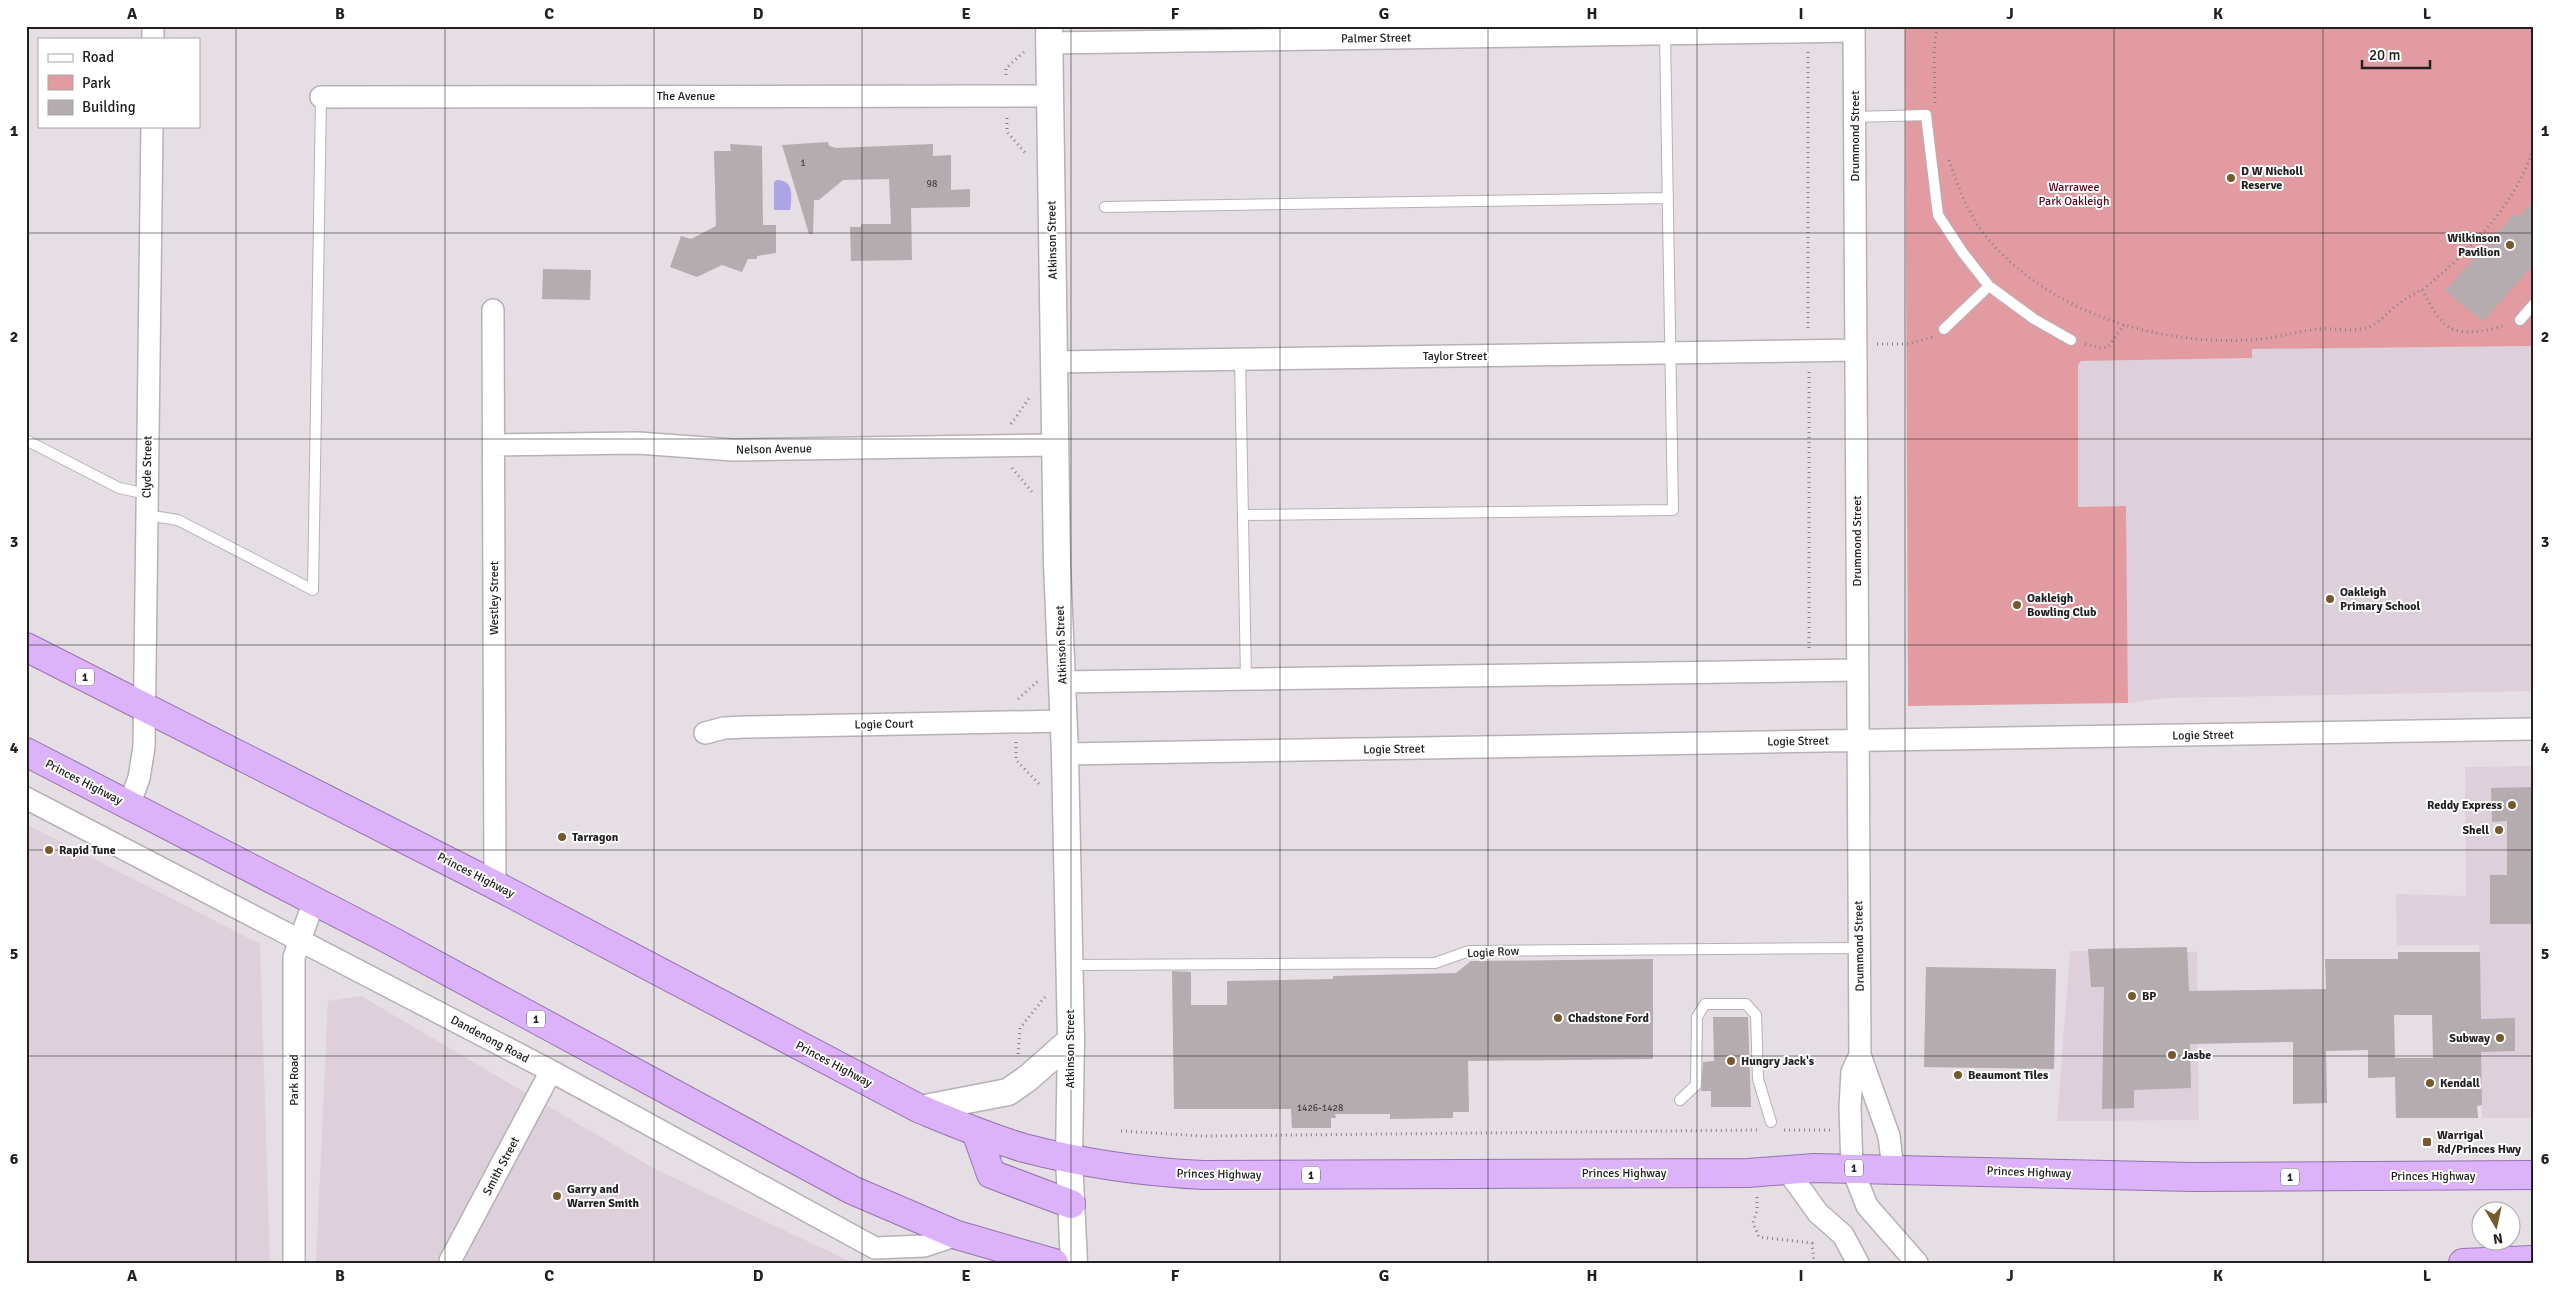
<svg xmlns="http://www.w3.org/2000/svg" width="2559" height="1289" font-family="Signika,sans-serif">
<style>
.built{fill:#ddd0db}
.green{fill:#e39ba2}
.water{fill:#aca4e5}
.building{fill:#b4acaf;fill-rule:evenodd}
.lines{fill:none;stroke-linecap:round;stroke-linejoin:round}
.service-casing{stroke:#b7b1b6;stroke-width:12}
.minor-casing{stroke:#b7b1b6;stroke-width:24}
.tertiary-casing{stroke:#b7b1b6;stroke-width:29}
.trunk-casing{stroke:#9673ae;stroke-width:30}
.path{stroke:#888287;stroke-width:3;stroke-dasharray:1 4;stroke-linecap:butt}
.service{stroke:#fff;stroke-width:10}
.minor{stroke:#fff;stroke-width:21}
.tertiary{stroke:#fff;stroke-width:26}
.trunk{stroke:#dcb2fb;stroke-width:28}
.grid{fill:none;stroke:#232022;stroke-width:1;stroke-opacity:0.55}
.poi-dot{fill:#76592d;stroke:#fff;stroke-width:2}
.labels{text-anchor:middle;stroke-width:4;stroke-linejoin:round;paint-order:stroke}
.number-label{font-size:10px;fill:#474345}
.shield{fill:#fff;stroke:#656364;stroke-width:1}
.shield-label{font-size:11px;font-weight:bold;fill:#232022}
.street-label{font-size:12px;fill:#232022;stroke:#fff}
.poi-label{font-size:12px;font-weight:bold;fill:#232022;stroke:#fff;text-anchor:start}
.park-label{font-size:12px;fill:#5d001c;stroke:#fff}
.neatline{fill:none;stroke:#232022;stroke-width:2}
.grid-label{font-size:16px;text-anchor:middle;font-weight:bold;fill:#232022}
</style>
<rect width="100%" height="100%" fill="#e5dee4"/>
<path class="built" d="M 2533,346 L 2533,691 L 2166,698 L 2128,703 L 2126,506 L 2078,507 L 2078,365 L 2081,361 L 2252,358 L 2252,349 Z
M 2533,766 L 2533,1118 L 2482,1118 L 2479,945 L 2397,945 L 2396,894 L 2466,896 L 2465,767 Z
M 26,824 L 260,944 L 270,1263 L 26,1263 Z
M 2070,951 L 2197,952 L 2199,1120 L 2057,1121 Z
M 361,996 L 655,1169 L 853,1263 L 316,1263 L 328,1001 Z"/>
<path class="green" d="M 1905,26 L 2533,26 L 2533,346 L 2252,349 L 2252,358 L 2081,361 L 2078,365 L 2078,507 L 2126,506 L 2128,703 L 1908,706 Z"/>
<path class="water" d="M 777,180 C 794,180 792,197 790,210 L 774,210 L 774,182 Z"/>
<path class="building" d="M 828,142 L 829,146 L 836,148 L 933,144 L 933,156 L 951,155 L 951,190 L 970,189 L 970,207 L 911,208 L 912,260 L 851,261 L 850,227 L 861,227 L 861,224 L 891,224 L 889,179 L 843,180 L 819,200 L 814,200 L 813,234 L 809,234 L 782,145 Z
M 730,144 L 762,146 L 763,225 L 776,225 L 776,253 L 757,256 L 757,259 L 748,259 L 742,272 L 722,265 L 697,277 L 670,267 L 681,236 L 691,239 L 716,226 L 714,151 L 731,151 Z
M 2533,201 L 2533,265 L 2483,321 L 2445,291 L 2515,213 L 2519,217 Z
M 543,269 L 591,270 L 590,300 L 542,299 Z
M 2533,787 L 2533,924 L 2490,924 L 2490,875 L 2507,875 L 2507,821 L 2492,822 L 2491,788 Z
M 2187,947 L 2189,991 L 2326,989 L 2325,959 L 2398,959 L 2398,952 L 2480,952 L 2481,1019 L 2515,1018 L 2515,1051 L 2481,1052 L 2482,1105 L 2477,1106 L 2478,1118 L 2396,1118 L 2395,1077 L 2368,1078 L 2368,1050 L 2326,1051 L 2327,1103 L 2293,1104 L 2293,1042 L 2190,1044 L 2191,1088 L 2134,1090 L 2134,1108 L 2102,1109 L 2104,987 L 2091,987 L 2088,949 ZM 2394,1015 L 2432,1015 L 2433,1058 L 2395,1058 Z
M 1653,959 L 1653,1059 L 1468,1061 L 1469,1112 L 1453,1112 L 1453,1118 L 1390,1119 L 1390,1114 L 1335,1114 L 1336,1118 L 1331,1118 L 1331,1128 L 1292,1128 L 1291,1109 L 1174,1109 L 1172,971 L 1191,972 L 1191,1005 L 1227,1005 L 1227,981 L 1333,979 L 1333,976 L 1456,973 L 1471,961 Z
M 1926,967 L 2056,969 L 2054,1069 L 1924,1067 Z
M 1713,1017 L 1748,1017 L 1751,1107 L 1711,1107 L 1711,1091 L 1701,1091 L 1703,1062 L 1714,1061 Z"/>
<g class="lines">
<defs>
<path id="service" d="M 1855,117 L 1926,115 L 1938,215 L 1963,253 L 1989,286 L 2034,319 L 2071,340
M 1105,207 L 1668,198
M 2520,320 L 2533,305
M 1944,329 L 1989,286
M 1240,358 L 1246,679
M 26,440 L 119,488 L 147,494
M 146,515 L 178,520 L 313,590 L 321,97
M 1243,515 L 1673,510 L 1665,34
M 1070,965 L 1435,963 L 1469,951 L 1859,948
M 1680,1100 L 1696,1085 L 1697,1017 L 1705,1004 L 1746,1004 L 1756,1015 L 1758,1079 L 1771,1122"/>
<path id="minor" d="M 1854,26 L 1860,1055 L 1889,1136 L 1893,1169
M 153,39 L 153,26
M 1049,43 L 1854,31
M 321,97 L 1050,96
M 493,310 L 495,885
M 1054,362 L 1856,350
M 494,445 L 638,443 L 733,450 L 1055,445
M 1062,682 L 1857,670
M 705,733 L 724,728 L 746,727 L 1064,721
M 1065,754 L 2533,729
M 26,798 L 551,1071 L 875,1248 L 924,1246 L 957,1235
M 129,805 L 139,778 L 144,747 L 152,126
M 1860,1055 L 1852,1072 L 1850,1107 L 1852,1168 L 1867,1206 L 1917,1263
M 1787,1170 L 1818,1213 L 1843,1235 L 1858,1263
M 450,1261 L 551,1071
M 294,1263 L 294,957 L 314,901"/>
<path id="tertiary" d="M 1049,26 L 1057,564 L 1065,754 L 1071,1040 L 1069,1158 L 1074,1263
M 920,1109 L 1008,1092 L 1028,1078 L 1071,1040"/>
<path id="trunk" d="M 26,647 L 495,885 L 920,1109 C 954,1123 989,1138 1024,1148 C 1082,1163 1143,1172 1203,1175 L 1748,1173 L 1814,1168 L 2192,1177 L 2533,1175
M 26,752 L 386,938 L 852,1190 L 957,1235 L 1054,1263
M 976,1132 L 991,1174 L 1071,1204
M 2463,1263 L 2533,1260"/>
</defs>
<use href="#service" class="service-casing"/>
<use href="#minor" class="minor-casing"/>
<use href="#tertiary" class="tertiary-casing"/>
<use href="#trunk" class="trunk-casing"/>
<path class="path" d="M 2530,26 L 2533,35
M 1808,52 L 1808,331
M 1006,75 L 1006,68 L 1024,52
M 1935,103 L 1934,51 L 1937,26
M 1007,118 L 1007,132 L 1027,155
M 1949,160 C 1958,186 1967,212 1984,234 C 2046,311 2153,345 2248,340 C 2271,339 2292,333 2315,329 C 2333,327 2353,334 2371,326 C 2381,321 2389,311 2397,305 C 2409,296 2421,291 2432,282 C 2473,247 2518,201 2533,148
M 2422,290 C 2429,302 2438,321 2450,328 C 2466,336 2490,330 2505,325
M 1877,344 L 1908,344 L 1932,337
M 2085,344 L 2101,348 L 2108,347 L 2124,325
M 1809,372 L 1809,651
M 1011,424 L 1030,397
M 1012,468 L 1032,492
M 1018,699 L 1038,681
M 1016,742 L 1016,760 L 1041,786
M 1018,1054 L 1020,1028 L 1045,997
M 1784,1130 L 1830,1130
M 1121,1131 L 1202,1136 L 1758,1130
M 1757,1197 L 1757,1211 L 1753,1223 L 1759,1237 L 1812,1243 L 1814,1263"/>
<use href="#service" class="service"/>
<use href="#minor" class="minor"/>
<use href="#tertiary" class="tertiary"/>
<use href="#trunk" class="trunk"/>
</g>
<path class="grid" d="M 236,26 L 236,1263M 445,26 L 445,1263M 654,26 L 654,1263M 862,26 L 862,1263M 1071,26 L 1071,1263M 1280,26 L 1280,1263M 1488,26 L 1488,1263M 1697,26 L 1697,1263M 1905,26 L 1905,1263M 2114,26 L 2114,1263M 2323,26 L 2323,1263M 26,233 L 2533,233M 26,439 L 2533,439M 26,645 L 2533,645M 26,850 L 2533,850M 26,1056 L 2533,1056"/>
<g class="poi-dot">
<circle cx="2231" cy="178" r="5"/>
<circle cx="2510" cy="245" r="5"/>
<circle cx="2330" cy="599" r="5"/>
<circle cx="2017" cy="605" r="5"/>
<circle cx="2512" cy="805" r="5"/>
<circle cx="2499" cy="830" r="5"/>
<circle cx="562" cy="837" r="5"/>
<circle cx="49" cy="850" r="5"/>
<circle cx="2132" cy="996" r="5"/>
<circle cx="1558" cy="1018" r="5"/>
<circle cx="2500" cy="1038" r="5"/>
<circle cx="2172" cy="1055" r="5"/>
<circle cx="1731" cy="1061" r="5"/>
<circle cx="1958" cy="1075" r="5"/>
<circle cx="2430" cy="1083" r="5"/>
<rect x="2422" y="1137" width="10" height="10" rx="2.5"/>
<circle cx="557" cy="1196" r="5"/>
</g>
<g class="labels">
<g class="number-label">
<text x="803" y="166">1</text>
<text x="932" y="187">98</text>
<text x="1320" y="1111">1426-1428</text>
</g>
<g class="shield">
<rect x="76" y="668.5" width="18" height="17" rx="4"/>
<rect x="527" y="1010.5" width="18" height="17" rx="4"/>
<rect x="1845" y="1159.5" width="18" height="17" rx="4"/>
<rect x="1302" y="1166.5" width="18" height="17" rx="4"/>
<rect x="2281" y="1168.5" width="18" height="17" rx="4"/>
</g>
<g class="shield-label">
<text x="85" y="681">1</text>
<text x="536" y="1023">1</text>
<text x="1854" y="1172">1</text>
<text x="1311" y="1179">1</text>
<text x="2290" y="1181">1</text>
</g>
<g class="street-label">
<text transform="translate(1376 38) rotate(-1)" y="4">Palmer Street</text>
<text x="686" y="100">The Avenue</text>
<text transform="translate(1855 136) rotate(-90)" y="4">Drummond Street</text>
<text transform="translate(1052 240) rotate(-91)" y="4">Atkinson Street</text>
<text x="1455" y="360">Taylor Street</text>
<text transform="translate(774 449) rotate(-1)" y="4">Nelson Avenue</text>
<text transform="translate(147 467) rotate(-89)" y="4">Clyde Street</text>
<text transform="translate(1857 541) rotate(-90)" y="4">Drummond Street</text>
<text transform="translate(494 598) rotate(-90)" y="4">Westley Street</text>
<text transform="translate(1061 645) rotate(-92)" y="4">Atkinson Street</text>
<text transform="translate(884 724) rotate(-1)" y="4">Logie Court</text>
<text transform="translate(2203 735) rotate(-1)" y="4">Logie Street</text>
<text transform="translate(1798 741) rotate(-1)" y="4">Logie Street</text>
<text transform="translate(1394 749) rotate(-1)" y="4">Logie Street</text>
<text transform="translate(84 782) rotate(27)" y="4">Princes Highway</text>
<text transform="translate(476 875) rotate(27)" y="4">Princes Highway</text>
<text transform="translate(1859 946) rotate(-91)" y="4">Drummond Street</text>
<text transform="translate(1493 952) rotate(-3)" y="4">Logie Row</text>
<text transform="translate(490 1039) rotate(28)" y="4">Dandenong Road</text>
<text transform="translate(1070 1049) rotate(-90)" y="4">Atkinson Street</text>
<text transform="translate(834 1064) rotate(28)" y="4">Princes Highway</text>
<text transform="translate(294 1080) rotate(-90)" y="4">Park Road</text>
<text transform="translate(501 1166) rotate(-62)" y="4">Smith Street</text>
<text transform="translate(2029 1172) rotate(2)" y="4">Princes Highway</text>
<text x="1624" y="1177">Princes Highway</text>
<text transform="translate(1219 1174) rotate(1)" y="4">Princes Highway</text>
<text x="2433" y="1180">Princes Highway</text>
</g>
<g class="poi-label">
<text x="2241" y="175">D W Nicholl<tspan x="2241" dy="14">Reserve</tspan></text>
<text x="2500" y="242" text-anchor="end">Wilkinson<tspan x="2500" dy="14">Pavilion</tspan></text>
<text x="2340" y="596">Oakleigh<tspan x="2340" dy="14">Primary School</tspan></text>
<text x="2027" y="602">Oakleigh<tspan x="2027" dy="14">Bowling Club</tspan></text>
<text x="2502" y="809" text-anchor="end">Reddy Express</text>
<text x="2489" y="834" text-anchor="end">Shell</text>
<text x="572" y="841">Tarragon</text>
<text x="59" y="854">Rapid Tune</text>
<text x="2142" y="1000">BP</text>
<text x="1568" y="1022">Chadstone Ford</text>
<text x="2490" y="1042" text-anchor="end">Subway</text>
<text x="2182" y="1059">Jasbe</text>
<text x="1741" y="1065">Hungry Jack's</text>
<text x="1968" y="1079">Beaumont Tiles</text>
<text x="2440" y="1087">Kendall</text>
<text x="2437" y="1139">Warrigal<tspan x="2437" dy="14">Rd/Princes Hwy</tspan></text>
<text x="567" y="1193">Garry and<tspan x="567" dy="14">Warren Smith</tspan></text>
</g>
<g class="park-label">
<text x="2074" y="191">Warrawee<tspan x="2074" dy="14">Park Oakleigh</tspan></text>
</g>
</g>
<rect width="2559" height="1289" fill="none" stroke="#ffffff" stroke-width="55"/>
<rect x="38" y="38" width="162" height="90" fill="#ffffff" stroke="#a7a6a7"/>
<rect x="48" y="54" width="25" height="8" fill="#ffffff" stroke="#a7a6a7"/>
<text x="82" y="62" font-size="15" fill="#232022">Road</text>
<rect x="48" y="75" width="25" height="15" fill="#e39ba2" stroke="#a7a6a7"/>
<text x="82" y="88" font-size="15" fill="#232022">Park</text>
<rect x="48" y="100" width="25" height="15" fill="#b4acaf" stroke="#a7a6a7"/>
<text x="82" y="112" font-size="15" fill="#232022">Building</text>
<g transform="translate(2496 1226) rotate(171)"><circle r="24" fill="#ffffff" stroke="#a7a6a7"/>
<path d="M0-4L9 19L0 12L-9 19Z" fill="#76592d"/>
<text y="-8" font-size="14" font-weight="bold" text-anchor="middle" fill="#232022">N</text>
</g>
<path d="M2362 60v8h68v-8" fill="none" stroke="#232022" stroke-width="2.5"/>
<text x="2369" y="60" font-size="15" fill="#232022" stroke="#ffffff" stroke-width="4" paint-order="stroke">20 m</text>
<rect x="28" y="28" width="2504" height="1234" class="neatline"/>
<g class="grid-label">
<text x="132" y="19">A</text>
<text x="340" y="19">B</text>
<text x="549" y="19">C</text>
<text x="758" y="19">D</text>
<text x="966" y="19">E</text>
<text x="1175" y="19">F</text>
<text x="1384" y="19">G</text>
<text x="1592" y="19">H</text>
<text x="1801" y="19">I</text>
<text x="2010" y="19">J</text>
<text x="2218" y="19">K</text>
<text x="2427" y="19">L</text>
<text x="14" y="136">1</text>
<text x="2545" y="136">1</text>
<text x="14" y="342">2</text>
<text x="2545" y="342">2</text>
<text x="14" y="547">3</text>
<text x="2545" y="547">3</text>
<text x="14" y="753">4</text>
<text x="2545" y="753">4</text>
<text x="14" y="959">5</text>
<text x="2545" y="959">5</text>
<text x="14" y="1164">6</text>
<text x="2545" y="1164">6</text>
<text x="132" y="1281">A</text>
<text x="340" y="1281">B</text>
<text x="549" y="1281">C</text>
<text x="758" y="1281">D</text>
<text x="966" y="1281">E</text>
<text x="1175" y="1281">F</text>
<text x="1384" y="1281">G</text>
<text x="1592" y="1281">H</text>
<text x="1801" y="1281">I</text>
<text x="2010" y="1281">J</text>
<text x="2218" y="1281">K</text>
<text x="2427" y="1281">L</text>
</g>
</svg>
